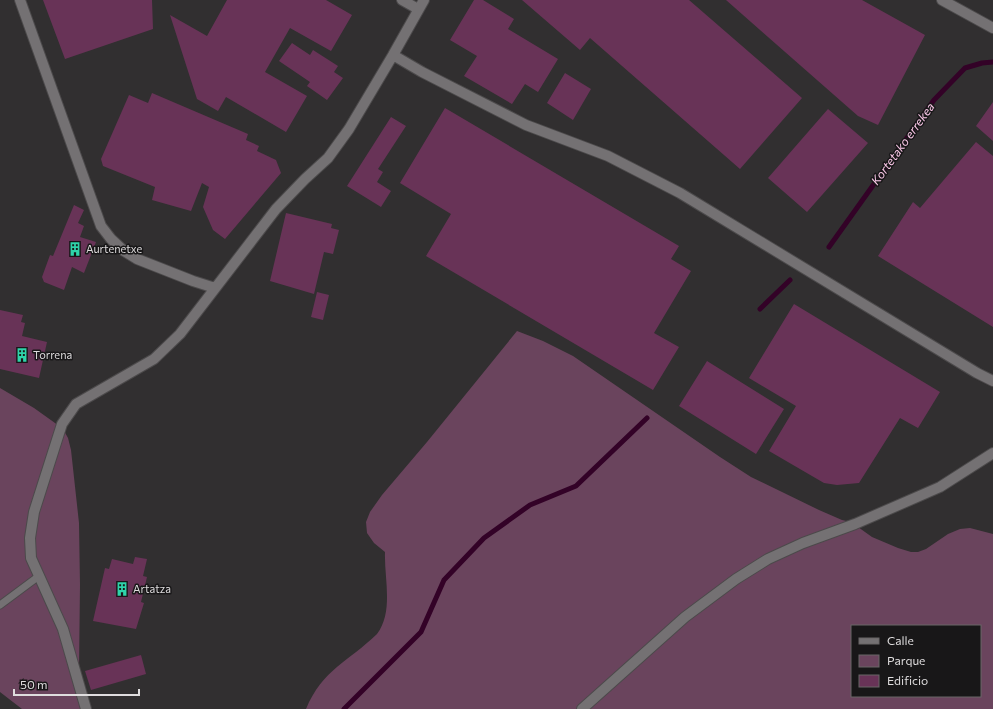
<svg xmlns="http://www.w3.org/2000/svg" width="993" height="709" font-family="Commissioner,sans-serif">
<style>
.green{fill:#6a445d;fill-rule:evenodd}
.lines{fill:none;stroke-linecap:round;stroke-linejoin:round}
.stream{stroke:#330227;stroke-width:5}
.building{fill:#683357}
.lane-casing{stroke:#4c4a4b;stroke-width:9}
.street-casing{stroke:#4c4a4b;stroke-width:12}
.lane{stroke:#747173;stroke-width:7}
.street{stroke:#747173;stroke-width:10}
.labels{text-anchor:middle;stroke-width:3;stroke-linejoin:round;paint-order:stroke}
.poi-label{font-size:11px;fill:#dfddde;stroke:#181718;text-anchor:start}
.water-label{font-size:12px;font-style:italic;fill:#fdc9ea;stroke:#181718}
</style>
<rect width="100%" height="100%" fill="#312f30"/>
<path class="green" d="M 517,331 L 543,341 L 573,356 L 720,457 L 751,477 L 819,510 L 842,520 L 851,522 L 872,537 L 898,548 L 911,552 L 918,552 L 926,549 L 948,534 L 960,529 L 970,528 L 993,534 L 993,709 L 306,709 C 323,669 348,662 377,634 C 394,611 384,578 385,552 L 374,543 L 367,533 L 366,522 L 370,512 L 382,495 L 427,442 ZM 852,626 L 980,626 L 980,696 L 852,696 Z
M 0,388 L 34,408 L 55,423 L 63,429 L 68,438 L 71,450 L 79,523 L 80,585 L 79,671 L 85,709 L 22,709 L 0,692 Z"/>
<g class="lines">
<path class="stream" d="M 829,247 L 934,100 L 965,68 L 982,63 L 993,62
M 760,309 L 790,280
M 344,709 L 421,632 L 444,580 L 484,538 L 530,505 L 576,486 L 647,418"/>
</g>
<path class="building" d="M 43,0 L 152,0 L 153,29 L 65,59 Z
M 227,0 L 326,0 L 352,15 L 331,51 L 290,28 L 265,72 L 307,96 L 286,132 L 226,97 L 218,111 L 197,99 L 170,15 L 207,36 Z
M 474,0 L 483,0 L 514,19 L 508,29 L 558,59 L 538,92 L 525,84 L 512,104 L 464,76 L 477,56 L 450,40 Z
M 522,0 L 689,0 L 802,98 L 740,169 L 590,38 L 580,50 Z
M 726,0 L 862,0 L 925,35 L 878,125 L 858,116 Z
M 292,43 L 310,55 L 313,50 L 338,66 L 334,72 L 343,78 L 327,100 L 307,86 L 310,82 L 279,61 Z
M 565,73 L 591,89 L 573,120 L 547,103 Z
M 152,93 L 248,134 L 246,140 L 259,146 L 257,151 L 276,160 L 281,173 L 225,239 L 213,230 L 203,207 L 209,187 L 202,183 L 191,211 L 152,200 L 155,187 L 103,166 L 101,159 L 129,95 L 148,103 Z
M 993,102 L 993,141 L 976,126 Z
M 445,108 L 679,246 L 671,259 L 691,271 L 654,333 L 679,347 L 653,390 L 426,256 L 451,214 L 400,183 Z
M 828,109 L 868,143 L 807,212 L 768,178 Z
M 391,117 L 406,126 L 378,169 L 383,172 L 377,182 L 391,191 L 381,207 L 347,186 Z
M 976,142 L 993,156 L 993,327 L 878,256 L 913,202 L 920,208 Z
M 74,205 L 84,210 L 78,223 L 84,226 L 80,237 L 96,242 L 84,273 L 72,267 L 64,290 L 44,282 L 42,277 L 50,255 L 53,256 Z
M 286,213 L 332,224 L 331,228 L 339,230 L 333,254 L 324,252 L 314,294 L 270,281 Z
M 317,292 L 329,295 L 323,320 L 311,317 Z
M 794,304 L 940,392 L 918,428 L 900,418 L 859,483 L 837,485 L 824,483 L 769,451 L 796,406 L 749,378 Z
M 0,310 L 23,315 L 21,322 L 25,323 L 22,336 L 47,342 L 39,378 L 0,369 Z
M 707,361 L 784,409 L 756,454 L 679,406 Z
M 135,557 L 147,559 L 143,576 L 147,577 L 141,602 L 144,603 L 136,629 L 93,621 L 105,568 L 109,569 L 112,559 L 133,564 Z
M 141,655 L 146,674 L 91,690 L 85,671 Z"/>
<g class="lines">
<defs>
<path id="lane" d="M 0,605 L 39,576"/>
<path id="street" d="M 20,0 L 101,226 L 111,239 L 124,251 L 137,259 L 193,281 L 215,288
M 402,0 L 418,9
M 942,0 L 993,28
M 393,55 L 422,72 L 526,125 L 608,156 L 680,193 L 977,373 L 993,381
M 86,709 L 63,629 L 31,558 L 30,538 L 34,512 L 62,424 L 76,404 L 154,359 L 180,334 L 276,209 L 305,179 L 328,158 L 349,129 L 393,55 L 424,0
M 582,709 L 685,617 L 736,579 L 768,559 L 803,543 L 855,524 L 940,487 L 993,453"/>
</defs>
<use href="#lane" class="lane-casing"/>
<use href="#street" class="street-casing"/>
<use href="#lane" class="lane"/>
<use href="#street" class="street"/>
</g>
<defs>
<symbol id="building-bare" viewBox="-9 -9 18 18"><path d="M-4-6H4V6H1V3H-1V6H-4ZM-2.5-4.3h1.7v1.8h-1.7ZM.8-4.3h1.7v1.8H.8ZM-2.5-1h1.7V.8h-1.7ZM.8-1h1.7V.8H.8Z" fill="#2ed4aa" stroke="#181718" stroke-width="2.5" paint-order="stroke"/></symbol>
</defs>
<g fill-rule="evenodd">
<use href="#building-bare" x="65" y="239" width="20" height="20"/>
<use href="#building-bare" x="12" y="345" width="20" height="20"/>
<use href="#building-bare" x="112" y="579" width="20" height="20"/>
</g>
<g class="labels">
<g class="poi-label">
<text x="86" y="253">Aurtenetxe</text>
<text x="33" y="359">Torrena</text>
<text x="133" y="593">Artatza</text>
</g>
<g class="water-label">
<text transform="translate(903 144) rotate(-54)" y="4">Kortetako errekea</text>
</g>
</g>
<rect x="851" y="625" width="130" height="72" fill="#181718" stroke="#686667"/>
<rect x="859" y="638" width="20" height="6" fill="#747173" stroke="#686667"/>
<text x="887" y="645" font-size="12" fill="#dfddde">Calle</text>
<rect x="859" y="655" width="20" height="12" fill="#6a445d" stroke="#686667"/>
<text x="887" y="665" font-size="12" fill="#dfddde">Parque</text>
<rect x="859" y="675" width="20" height="12" fill="#683357" stroke="#686667"/>
<text x="887" y="685" font-size="12" fill="#dfddde">Edificio</text>
<path d="M14 689v6h125v-6" fill="none" stroke="#dfddde" stroke-width="2"/>
<text x="20" y="689" font-size="12" fill="#dfddde" stroke="#181718" stroke-width="3" paint-order="stroke">50 m</text>
</svg>
